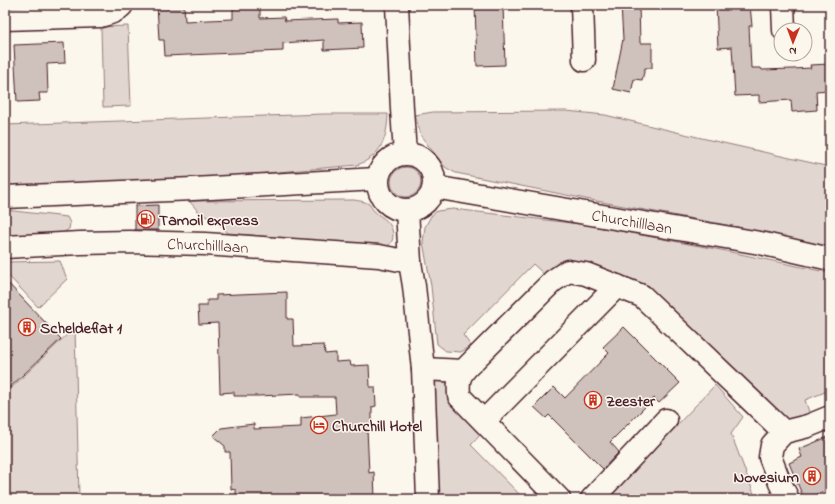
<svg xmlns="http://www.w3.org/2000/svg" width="835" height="504" font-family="'Indie Flower',sans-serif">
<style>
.green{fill:#e2d7d0;stroke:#967b7e}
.building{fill:#cfc2bc;stroke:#4a1f2b}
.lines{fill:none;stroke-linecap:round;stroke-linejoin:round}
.minor-casing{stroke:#4a1f2b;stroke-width:25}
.major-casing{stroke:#4a1f2b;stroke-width:25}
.minor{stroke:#fbf7ec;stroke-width:22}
.major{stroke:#fbf7ec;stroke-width:22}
.labels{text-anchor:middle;stroke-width:3;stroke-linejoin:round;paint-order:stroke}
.poi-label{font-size:16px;font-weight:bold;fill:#4a1f2b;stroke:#fbf7ec;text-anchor:start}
.street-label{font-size:16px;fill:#4a1f2b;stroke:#fbf7ec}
</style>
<rect width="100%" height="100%" fill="#fbf7ec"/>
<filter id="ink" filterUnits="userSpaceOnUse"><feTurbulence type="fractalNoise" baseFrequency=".025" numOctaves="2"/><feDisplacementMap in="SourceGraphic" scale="8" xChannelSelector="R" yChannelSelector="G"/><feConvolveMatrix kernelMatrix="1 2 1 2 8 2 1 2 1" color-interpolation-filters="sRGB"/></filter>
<g filter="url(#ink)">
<path class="green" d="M 128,26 L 131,106 L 103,107 L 101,27 Z
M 566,111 L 605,115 L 710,140 L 830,167 L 830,247 L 737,227 L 586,199 L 456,173 L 450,170 L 445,167 L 421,136 L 415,115 L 433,112 Z
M 324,114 L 388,114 C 387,138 382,156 357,165 L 188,180 L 5,187 L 5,125 Z
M391 182a15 15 0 1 1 30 0a15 15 0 1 1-30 0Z
M 354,200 C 358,201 365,201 369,204 C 371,206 372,209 374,211 C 383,219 392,221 393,235 C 393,241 391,244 386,247 L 228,233 L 220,225 L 199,212 L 189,201 Z
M 453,209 L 588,225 L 721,250 L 830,273 L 830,390 L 805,400 L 810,415 L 796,421 L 775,415 L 641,286 L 583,262 L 561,263 L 545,275 L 533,264 L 463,335 L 471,346 L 461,352 L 446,351 L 437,344 L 431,286 L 423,242 L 425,227 L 431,216 L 437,211 Z
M 5,210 L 67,217 L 70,223 L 69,229 L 61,234 L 5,237 Z
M 60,261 L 67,279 L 38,307 L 5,272 L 5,262 Z
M 75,327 L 79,499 L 5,499 L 5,394 Z
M 433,379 L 443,381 L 447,383 L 482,433 L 471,445 L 524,499 L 437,499 Z
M 715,385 L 743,417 L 731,434 L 756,499 L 607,499 Z"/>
<path class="building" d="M 157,5 L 184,5 L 185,21 L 233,19 L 233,5 L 260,5 L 260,18 L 284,17 L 285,21 L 338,19 L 338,23 L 362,22 L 363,48 L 324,50 L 324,40 L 283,43 L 283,51 L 211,54 L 165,56 L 164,40 L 159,40 Z
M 475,5 L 503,5 L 505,65 L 477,66 Z
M 621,5 L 639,5 L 640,43 L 652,43 L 652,68 L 645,68 L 642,80 L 634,79 L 631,93 L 613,89 L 623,39 Z
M 716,5 L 750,5 L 752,26 L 749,26 L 751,68 L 761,68 L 762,70 L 793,69 L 811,68 L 810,65 L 830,64 L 830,90 L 816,91 L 817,110 L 792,112 L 791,100 L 759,102 L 759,95 L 735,96 L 732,47 L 718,48 Z
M 64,43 L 65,63 L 47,64 L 48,93 L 39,93 L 40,101 L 17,102 L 14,45 Z
M 158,205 L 158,230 L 135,230 L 135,206 Z
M 5,280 L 61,339 L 5,392 Z
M 287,292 L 287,319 L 293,319 L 294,346 L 324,345 L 325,354 L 336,353 L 336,362 L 350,361 L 351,366 L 369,365 L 370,387 L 375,387 L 376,406 L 372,407 L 372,429 L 367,429 L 369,473 L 374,472 L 375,499 L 236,499 L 236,490 L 231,489 L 230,452 L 225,452 L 225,446 L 213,436 L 221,428 L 254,424 L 254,429 L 301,427 L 301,418 L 336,414 L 335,397 L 300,397 L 300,394 L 258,396 L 234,396 L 234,392 L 220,393 L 218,323 L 199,324 L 198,306 L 207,306 L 207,300 L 216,300 L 216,295 Z
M 624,327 L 680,383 L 659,403 L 654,398 L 610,442 L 619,452 L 603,469 L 549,415 L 546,418 L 534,407 L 554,387 L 565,398 L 609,353 L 603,347 Z
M 830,436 L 830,489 L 804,499 L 789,463 L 802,457 L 799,449 Z"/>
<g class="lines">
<defs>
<g id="minor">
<path d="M 397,5 L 402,109 L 405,154"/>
<path d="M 582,5 L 584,60"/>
<path d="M 783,5 L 784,30"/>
<path d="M 5,19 L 100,16 C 108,14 116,12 122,5"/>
<path d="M 407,210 L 410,262 L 414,286 L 423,369 L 428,499"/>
<path id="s1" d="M 5,247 L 80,243 L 129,242 L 205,244 L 379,256 L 410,262"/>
<path d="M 423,369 L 463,371"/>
<path d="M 484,421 L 617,286"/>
<path d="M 559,499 L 459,396 C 458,381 458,376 469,365 L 553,281 L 568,271 L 586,274 L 642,296 L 784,432"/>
<path d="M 592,499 L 666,420"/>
<path d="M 788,499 L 780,483 L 770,457 L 772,445 L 784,432 L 808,426 L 830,417"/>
</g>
<g id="major">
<circle cx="406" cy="182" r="28"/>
<path id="s2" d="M 434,187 L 760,243 L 830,259"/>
<path d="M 5,197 L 193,189 L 377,179"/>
</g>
</defs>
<use href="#minor" class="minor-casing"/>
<use href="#major" class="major-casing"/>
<use href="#minor" class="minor"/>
<use href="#major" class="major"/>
</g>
</g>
<defs>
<symbol id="fuel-ring" viewBox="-11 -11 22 22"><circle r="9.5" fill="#fbf7ec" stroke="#c8321e" stroke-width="1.5"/><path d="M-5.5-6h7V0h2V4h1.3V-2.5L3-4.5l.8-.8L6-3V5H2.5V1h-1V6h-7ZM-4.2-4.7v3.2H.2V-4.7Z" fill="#c8321e"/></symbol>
<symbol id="building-ring" viewBox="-11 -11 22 22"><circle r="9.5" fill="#fbf7ec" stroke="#c8321e" stroke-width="1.5"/><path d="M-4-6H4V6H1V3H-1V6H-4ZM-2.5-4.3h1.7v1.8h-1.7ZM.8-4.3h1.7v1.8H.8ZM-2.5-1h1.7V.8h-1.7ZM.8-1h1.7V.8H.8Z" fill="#c8321e"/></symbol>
<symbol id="hotel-ring" viewBox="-11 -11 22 22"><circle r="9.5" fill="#fbf7ec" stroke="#c8321e" stroke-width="1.5"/><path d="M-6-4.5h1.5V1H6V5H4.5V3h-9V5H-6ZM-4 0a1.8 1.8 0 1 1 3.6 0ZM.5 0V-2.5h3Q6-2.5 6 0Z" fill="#c8321e"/></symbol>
</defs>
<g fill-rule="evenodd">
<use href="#fuel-ring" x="136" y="209" width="20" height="20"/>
<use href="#building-ring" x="17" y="317" width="20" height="20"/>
<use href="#building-ring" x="583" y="390" width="20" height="20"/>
<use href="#hotel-ring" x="309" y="415" width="20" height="20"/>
<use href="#building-ring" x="802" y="466" width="20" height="20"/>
</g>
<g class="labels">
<g class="poi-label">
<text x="159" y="225">Tamoil express</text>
<text x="40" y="333">Scheldeflat 1</text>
<text x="606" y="406">Zeester</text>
<text x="332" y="431">Churchill Hotel</text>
<text x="799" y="482" text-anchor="end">Novesium</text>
</g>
<g class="street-label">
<text dy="6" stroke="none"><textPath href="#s2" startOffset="201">Churchilllaan</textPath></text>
<text dy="6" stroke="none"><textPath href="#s1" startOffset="203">Churchilllaan</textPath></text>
</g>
</g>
<rect width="835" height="504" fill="none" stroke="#fbf7ec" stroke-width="20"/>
<rect x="10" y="10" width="815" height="484" fill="none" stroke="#4a1f2b" stroke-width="1.5" filter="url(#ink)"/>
<g transform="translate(793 42) rotate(181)"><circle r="19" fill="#fbf7ec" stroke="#b4a19f"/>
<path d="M0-3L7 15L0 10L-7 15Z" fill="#c8321e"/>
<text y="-6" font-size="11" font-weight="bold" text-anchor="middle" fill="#4a1f2b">N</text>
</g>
</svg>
